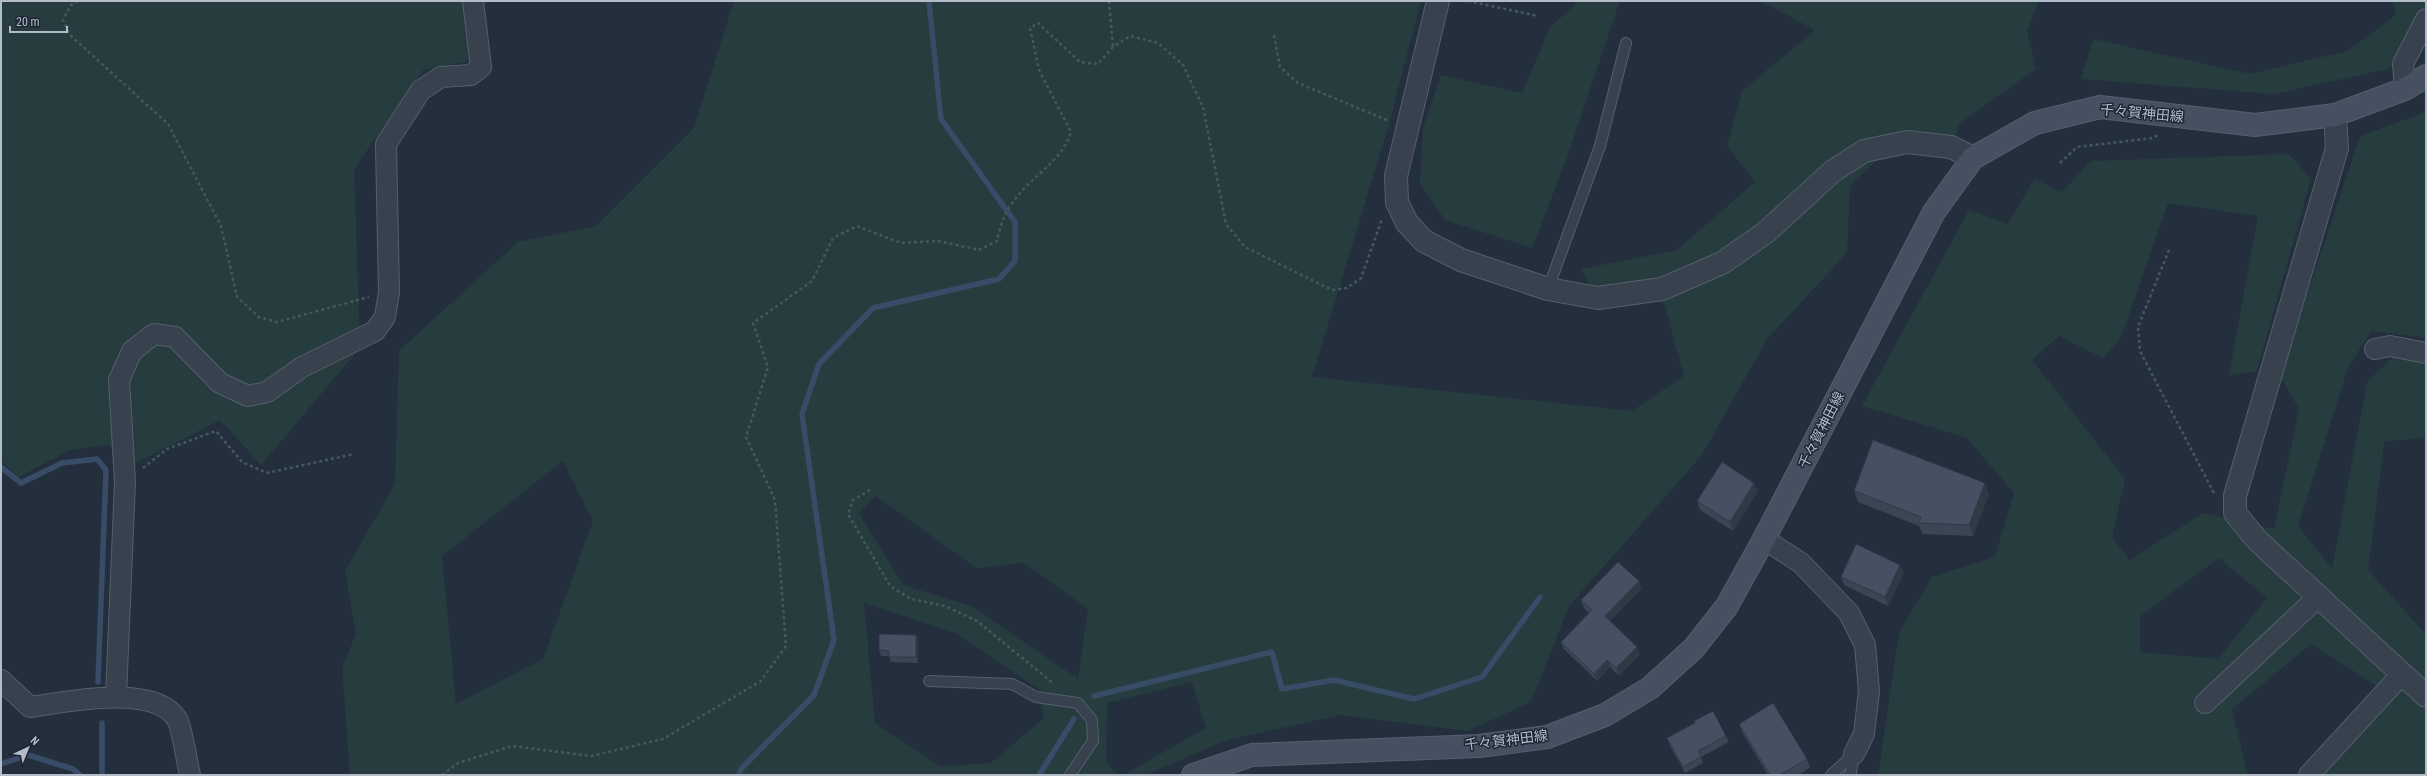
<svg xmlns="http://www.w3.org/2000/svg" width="2427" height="776" font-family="'Roboto Condensed','Noto Sans JP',sans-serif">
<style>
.green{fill:#263c3f;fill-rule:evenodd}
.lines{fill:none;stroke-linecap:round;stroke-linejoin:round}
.stream{stroke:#394c67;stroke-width:5.5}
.service-casing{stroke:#565f6c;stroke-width:12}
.minor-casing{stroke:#565f6c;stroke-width:22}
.tertiary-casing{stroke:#565f6c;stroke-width:24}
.secondary-casing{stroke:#565f6c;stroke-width:24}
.path{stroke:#44595c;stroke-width:2.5;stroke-dasharray:3 3;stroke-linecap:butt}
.service{stroke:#38414e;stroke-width:10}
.minor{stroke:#38414e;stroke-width:20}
.tertiary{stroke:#38414e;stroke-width:22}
.secondary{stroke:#465061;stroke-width:22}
.wall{fill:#3b4654}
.shaded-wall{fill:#303945}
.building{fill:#455162;stroke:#303945}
.labels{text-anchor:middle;stroke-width:3;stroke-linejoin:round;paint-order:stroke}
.street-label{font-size:14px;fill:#b4bcc9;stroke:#1d2633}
</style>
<rect width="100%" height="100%" fill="#242f3e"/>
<path class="green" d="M 1,1 L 471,1 L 473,60 L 423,70 L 354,169 L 360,348 L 261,465 L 220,420 L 132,465 L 108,445 L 70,450 L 19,477 L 1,461 Z
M 734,1 L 1421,1 L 1389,124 L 1312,377 L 1632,411 L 1684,376 L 1664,303 L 1594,294 L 1581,269 L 1677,250 L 1755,182 L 1727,146 L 1742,91 L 1815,30 L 1761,1 L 2039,1 L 2027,31 L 2036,69 L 1959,124 L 1954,143 L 1890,147 L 1850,186 L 1847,253 L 1767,339 L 1702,455 L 1569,606 L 1531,702 L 1468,731 L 1341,715 L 1227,740 L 1146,775 L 1123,775 L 1206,728 L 1192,682 L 1107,703 L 1106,763 L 1119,775 L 350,775 L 342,668 L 356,634 L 345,571 L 395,484 L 399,351 L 518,242 L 596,226 L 694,128 ZM 563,461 L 593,521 L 543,659 L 456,704 L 442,556 ZM 876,496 L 976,568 L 1024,563 L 1088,609 L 1078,679 L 971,606 L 903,585 L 859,513 ZM 864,603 L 955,633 L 1040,690 L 1043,719 L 991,763 L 940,766 L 875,723 Z
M 1576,1 L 1620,1 L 1565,163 L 1532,248 L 1445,220 L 1420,184 L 1423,128 L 1441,75 L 1522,93 L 1550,27 L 1575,5 Z
M 2392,1 L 2426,1 L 2426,43 L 2388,69 L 2274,94 L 2081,79 L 2093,39 L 2250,74 L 2347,51 L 2396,15 Z
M 2426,112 L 2426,338 L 2371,331 L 2348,368 L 2298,526 L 2332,569 L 2367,382 L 2395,355 L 2426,359 L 2426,437 L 2384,442 L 2368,570 L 2426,634 L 2426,775 L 2319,775 L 2393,696 L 2311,644 L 2232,709 L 2248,775 L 1878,775 L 1899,633 L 1932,577 L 1995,557 L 2014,493 L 1967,438 L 1862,406 L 1969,210 L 2008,224 L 2034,179 L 2062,192 L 2091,161 L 2289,154 L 2311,179 L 2257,371 L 2229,375 L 2258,216 L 2168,203 L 2120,340 L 2103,358 L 2059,336 L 2032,360 L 2125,479 L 2112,538 L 2130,560 L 2203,513 L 2274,529 L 2299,409 L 2280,376 L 2360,136 ZM 2219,558 L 2267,598 L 2218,659 L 2140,652 L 2140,616 Z"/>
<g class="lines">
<path class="stream" d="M 1,467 L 21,483 L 62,463 L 97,459 L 106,470 L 98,682
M 1094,696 L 1272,652 L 1282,689 L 1334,680 L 1414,699 L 1482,677 L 1540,597
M 1,764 L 28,755 L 73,769 L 80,775
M 102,775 L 102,723
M 739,775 L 741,769 L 814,695 L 834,640 L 802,414 L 819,364 L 873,308 L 999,279 L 1015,261 L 1015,222 L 941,119 L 929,1
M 1039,775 L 1074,719"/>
<defs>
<path id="service" d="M 1548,289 L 1600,146 L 1626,43
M 929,681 L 1012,684 L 1036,697 L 1078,703 L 1092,720 L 1093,741 L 1070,775
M 1831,775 L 1854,754
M 1849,775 L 1851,772 L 1854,754"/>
<path id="minor" d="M 2405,89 L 2403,64 L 2426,19
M 2375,349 L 2390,346 L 2426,353
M 1764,539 L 1801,563 L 1849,613 L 1865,645 L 1869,691 L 1864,734 L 1854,754
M 1,680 L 30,707 C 66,702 154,683 177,719 C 182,727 187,763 190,775
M 116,696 L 125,482 L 119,380 L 132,351 L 154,334 L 175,337 L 220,383 L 248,396 L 267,392 L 302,367 L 375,331 L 385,317 L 389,292 L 386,144 L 421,90 L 441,77 L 471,75 L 481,67 L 473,1
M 2205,703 L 2318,597
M 2309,775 L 2402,674"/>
<path id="tertiary" d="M 1438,1 L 1396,176 L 1397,202 L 1407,223 L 1424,241 L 1461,260 L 1548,289 L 1598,298 L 1662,289 L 1722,263 L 1765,233 L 1833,171 L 1864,151 L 1907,142 L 1951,147 L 1973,158
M 2335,115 L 2337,148 L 2235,496 L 2235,513 L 2257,540 L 2426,696"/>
<path id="secondary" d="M 1193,775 L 1252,755 L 1479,746 L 1547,737 L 1605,715 L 1650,688 L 1694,648 L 1727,606 L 1764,539 L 1934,212 L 1973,158 L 2035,123 L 2100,107 L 2255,125 L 2335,115 L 2405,89 L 2426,76"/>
</defs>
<use href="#service" class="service-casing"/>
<use href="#minor" class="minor-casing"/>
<use href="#tertiary" class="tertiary-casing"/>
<use href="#secondary" class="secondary-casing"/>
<path class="path" d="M 78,1 L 71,5 L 63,20 L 70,35 L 168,124 L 221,226 L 237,297 L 259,317 L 277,322 L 369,297
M 1109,1 L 1113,47
M 1468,1 L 1538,16
M 1274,35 L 1280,67 L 1298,83 L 1389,121
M 2060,163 L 2077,147 L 2154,138 L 2158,134
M 2169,250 L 2138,327 L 2140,351 L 2214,493
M 143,468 L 167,449 L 216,431 L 242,462 L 267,473 L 354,454
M 870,490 L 853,500 L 848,514 L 890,586 L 911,599 L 945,606 L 977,621 L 1054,684
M 442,775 L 458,763 L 512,746 L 591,756 L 663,739 L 761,681 L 786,646 L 775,500 L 746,437 L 768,367 L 753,323 L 812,281 L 833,238 L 857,226 L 901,243 L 938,241 L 979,250 L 997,241 C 1000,227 1004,214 1013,202 C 1030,177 1062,162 1071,132 L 1039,70 L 1030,28 L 1038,23 L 1080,62 L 1098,64 L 1113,47 L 1130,36 L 1158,43 L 1183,65 L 1203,107 L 1226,224 L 1245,247 L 1332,290 L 1347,288 L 1361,278 L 1382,219"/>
<use href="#service" class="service"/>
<use href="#minor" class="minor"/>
<use href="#tertiary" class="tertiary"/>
<use href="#secondary" class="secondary"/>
</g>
<path class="wall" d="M 1985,483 L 1989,494 L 1973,536 L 1923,534 L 1919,526 L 1858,502 L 1854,491 Z
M 1758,491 L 1733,531 L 1700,510 L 1697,501 Z
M 1904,573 L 1888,606 L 1844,585 L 1841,577 Z
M 1639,581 L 1641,589 L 1610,621 L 1637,647 L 1640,654 L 1619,676 L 1610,667 L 1597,681 L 1564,649 L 1561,642 L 1589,613 L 1584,608 L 1581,600 Z
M 918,641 L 918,663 L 891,662 L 889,656 L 881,656 L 879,650 Z
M 1694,721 L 1726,736 L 1729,742 L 1701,757 L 1703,763 L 1685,773 L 1669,744 L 1667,738 L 1694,723 Z
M 1739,724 L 1807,759 L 1810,768 L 1798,775 L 1768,775 L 1742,732 Z"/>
<path class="shaded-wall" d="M 1754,483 L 1758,491 L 1733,531 L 1730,522 Z
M 1985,483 L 1989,494 L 1973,536 L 1969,525 Z
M 1900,565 L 1904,573 L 1888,606 L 1885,597 Z
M 1639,581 L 1641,589 L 1608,623 L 1605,616 Z
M 916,635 L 918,641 L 918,663 L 916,657 Z
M 1637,647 L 1640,654 L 1619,676 L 1616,668 Z
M 1607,660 L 1610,667 L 1597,681 L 1594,674 Z"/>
<path class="building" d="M 1873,440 L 1985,483 L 1969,525 L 1918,523 L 1921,517 L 1854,491 Z
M 1722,462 L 1754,483 L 1730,522 L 1697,501 Z
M 1856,544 L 1900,565 L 1885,597 L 1841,577 Z
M 1618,562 L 1639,581 L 1605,616 L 1637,647 L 1616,668 L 1607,660 L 1594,674 L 1561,642 L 1592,610 L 1581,600 Z
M 879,634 L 916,635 L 916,657 L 889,657 L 889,651 L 879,650 Z
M 1773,703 L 1807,759 L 1780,775 L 1770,775 L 1739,724 Z
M 1713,711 L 1726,736 L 1698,751 L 1701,757 L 1683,767 L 1667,738 L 1695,723 L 1694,721 Z"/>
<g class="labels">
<g class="street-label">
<text transform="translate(2142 113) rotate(5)" y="5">千々賀神田線</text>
<text transform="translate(1821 430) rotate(-63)" y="5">千々賀神田線</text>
<text transform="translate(1506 740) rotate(-7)" y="5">千々賀神田線</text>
</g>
</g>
<rect width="2427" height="776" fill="none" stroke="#b4bcc9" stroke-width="4"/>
<g transform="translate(28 748) rotate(44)" stroke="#1d2633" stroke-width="3" paint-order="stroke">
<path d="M0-3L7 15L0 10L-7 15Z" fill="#b4bcc9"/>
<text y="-6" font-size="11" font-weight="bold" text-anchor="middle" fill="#b4bcc9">N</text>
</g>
<path d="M10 26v6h57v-6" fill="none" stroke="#b4bcc9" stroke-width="2"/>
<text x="16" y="26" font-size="12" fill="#b4bcc9" stroke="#1d2633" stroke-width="3" paint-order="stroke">20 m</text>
</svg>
